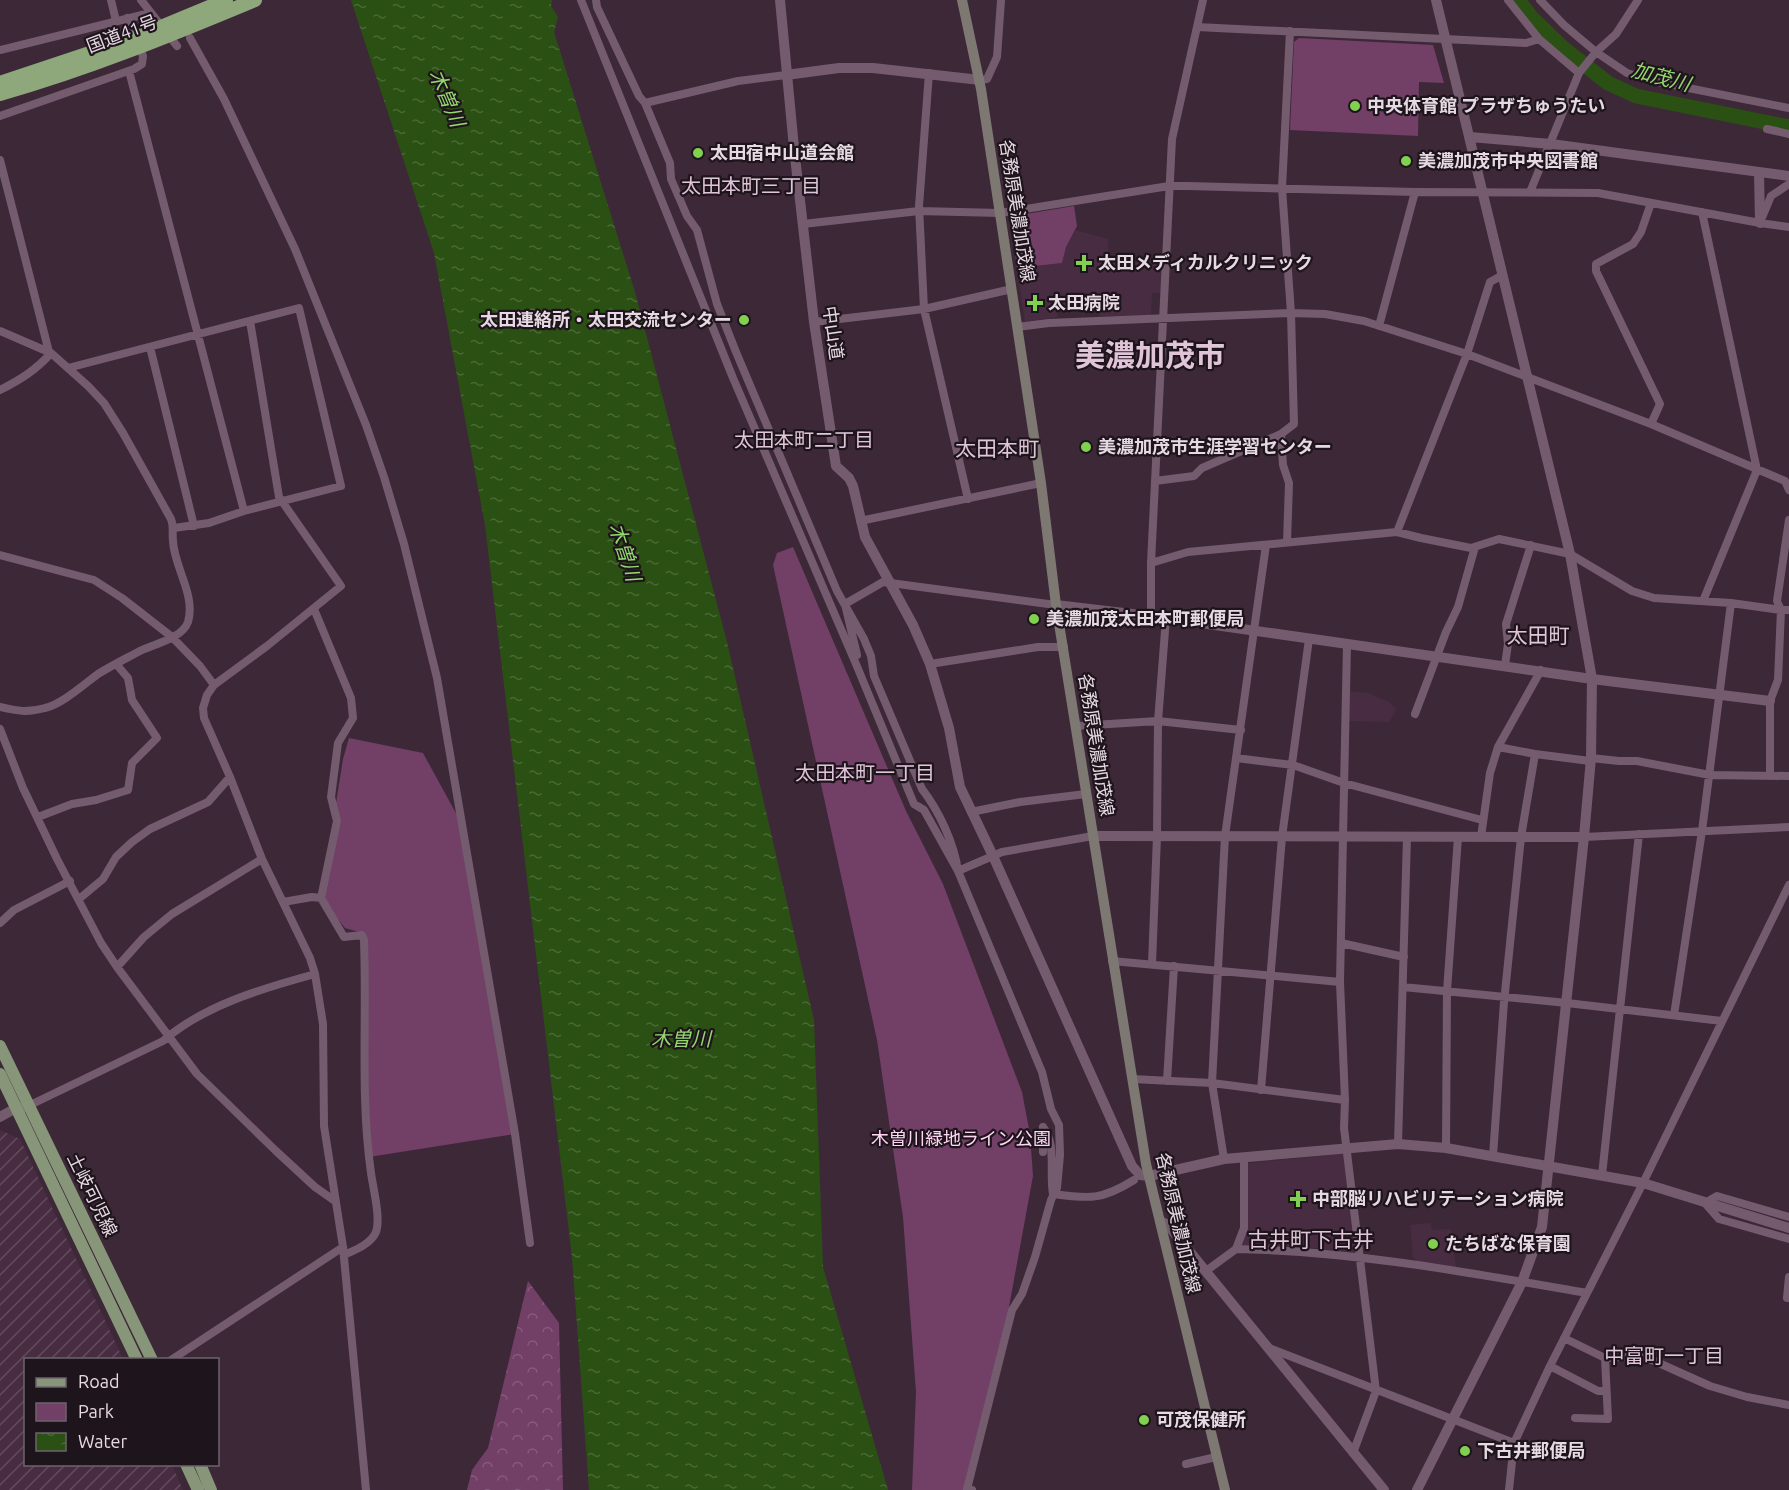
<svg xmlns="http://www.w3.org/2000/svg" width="1789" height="1490" font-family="Ubuntu,'Noto Sans JP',sans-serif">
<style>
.built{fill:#482d42}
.industrial{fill:url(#industrial-furrows)}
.green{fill:#723f67}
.forest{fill:url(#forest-crowns)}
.water{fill:url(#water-ripples)}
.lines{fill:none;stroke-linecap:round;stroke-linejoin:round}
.river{stroke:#2b5013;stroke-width:15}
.minor{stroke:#745c6e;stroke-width:8}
.tertiary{stroke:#745c6e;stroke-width:10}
.secondary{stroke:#7e7873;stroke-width:10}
.primary{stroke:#879578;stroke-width:12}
.trunk{stroke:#8ea87c;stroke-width:14}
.poi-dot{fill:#81d050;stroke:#1e141c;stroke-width:2}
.labels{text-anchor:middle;stroke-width:4.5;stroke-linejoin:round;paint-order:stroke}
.street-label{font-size:18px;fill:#e7d9e3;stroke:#1e141c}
.poi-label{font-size:18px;font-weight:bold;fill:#e7d9e3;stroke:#1e141c;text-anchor:start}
.park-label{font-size:18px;fill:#ffd5f4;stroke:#1e141c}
.water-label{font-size:20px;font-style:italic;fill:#93d76e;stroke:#1e141c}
.neighbourhood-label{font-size:20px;fill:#e0c5d9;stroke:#1e141c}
.quarter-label{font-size:21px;fill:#e0c5d9;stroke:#1e141c}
.town-label{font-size:30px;font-weight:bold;fill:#e0c5d9;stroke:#1e141c}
</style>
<defs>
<pattern id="industrial-furrows" width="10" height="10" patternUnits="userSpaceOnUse" patternTransform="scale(1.5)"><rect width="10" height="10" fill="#482d42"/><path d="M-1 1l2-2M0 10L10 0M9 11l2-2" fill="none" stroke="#624b5d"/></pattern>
<pattern id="forest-crowns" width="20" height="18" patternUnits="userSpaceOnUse" patternTransform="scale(1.5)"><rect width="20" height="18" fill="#723f67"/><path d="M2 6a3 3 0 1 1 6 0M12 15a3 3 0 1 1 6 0" fill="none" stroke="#865a7d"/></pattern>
<pattern id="water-ripples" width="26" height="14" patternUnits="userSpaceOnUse" patternTransform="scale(1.5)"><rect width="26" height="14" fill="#2b5013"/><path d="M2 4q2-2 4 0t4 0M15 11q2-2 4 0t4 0" fill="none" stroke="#4a6935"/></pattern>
</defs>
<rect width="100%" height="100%" fill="#3d2838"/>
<path class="built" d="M 1075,230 L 1108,239 L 1109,258 L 1163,264 L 1161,293 L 1152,293 L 1151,316 L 1099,316 L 1098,307 L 1058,307 L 1057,317 L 1025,322 L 1017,268 L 1062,263 L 1066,247 Z
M 1349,691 L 1368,693 L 1389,702 L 1396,709 L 1394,714 L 1389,722 L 1348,721 Z
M 1342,1154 L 1345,1156 L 1357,1253 L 1316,1248 L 1242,1245 L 1246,1167 L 1249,1163 Z
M 1431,1223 L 1432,1230 L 1451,1229 L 1456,1267 L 1416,1261 L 1413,1257 L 1410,1225 Z"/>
<path class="industrial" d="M 0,1130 L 20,1139 L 123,1359 L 26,1360 L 26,1464 L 172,1465 L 183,1490 L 0,1490 Z"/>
<path class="green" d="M 1299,38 L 1433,45 L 1444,83 L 1419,82 L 1418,136 L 1290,130 L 1294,42 Z
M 1074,206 L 1077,226 L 1066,247 L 1062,263 L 1017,268 L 1011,224 L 1020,215 Z
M 793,547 L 906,811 L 943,884 L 1022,1092 L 1030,1134 L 1033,1176 L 1009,1307 L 963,1490 L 912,1490 L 916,1392 L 903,1217 L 877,1040 L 773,565 L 777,553 Z
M 349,738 L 423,753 L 463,826 L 515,1134 L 369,1157 L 366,934 L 345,928 L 321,898 L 343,759 Z"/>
<path class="forest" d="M 528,1281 L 559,1323 L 563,1490 L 467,1490 L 472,1470 L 488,1448 Z"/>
<path class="water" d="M 351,0 L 552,0 L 551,6 L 558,17 L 554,32 L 635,292 L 727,642 L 814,1020 L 823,1267 L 888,1490 L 589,1490 L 572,1257 L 485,525 L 434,253 Z"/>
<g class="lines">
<path class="river" d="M 1518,0 L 1532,18 L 1563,48 L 1608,83 L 1636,96 L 1789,127"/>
<path class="minor" d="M 111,0 L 116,21
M 141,0 L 177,46
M 581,0 L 733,378 L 856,664 L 914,804 L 924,810 L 958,871 L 1002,852 L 1093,836
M 596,0 L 597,7 L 639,96 L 645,103 L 670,163 L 671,179 L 687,216 L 697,230 L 717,304 L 736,352 L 837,591 L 864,639 L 871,656 L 874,676 L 922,789 C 939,811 954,843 958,871 L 1042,1072 L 1051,1109 L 1059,1125 L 1060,1155 L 1057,1188 L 1051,1200 L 1035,1257 L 1022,1294 L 1012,1310 L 967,1489 L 972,1490
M 1508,0 L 1539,39 L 1579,73
M 1540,0 L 1564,25 L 1596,52 L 1627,73 L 1658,82 L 1789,108
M 1197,27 L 1526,43 L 1539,39
M 190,38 L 224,99 L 295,249 L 366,425 L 384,477 L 404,544 L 437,678 L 515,1134 L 530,1243
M 0,50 L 150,13
M 129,71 L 244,511
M 929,73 L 919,206 L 924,309 L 968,499
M 980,80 L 987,79 L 997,57 L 1001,0
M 645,103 L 738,81 L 786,75
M 0,116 L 134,69 L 142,64 L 143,56 L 127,18
M 1767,129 L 1789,134
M 0,160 L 49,352
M 1530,192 L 1579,73 L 1596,52 L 1616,34 L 1638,0
M 1702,212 L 1757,470 L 1703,601
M 1761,220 L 1771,196 L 1789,184
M 803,224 L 919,211 L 1000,213 L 1169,186 L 1188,186 L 1415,192 L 1598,193 L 1760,223 L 1789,227
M 250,321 L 279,497 L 341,586 L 267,646 L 214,685 L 207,695 L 203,708 L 204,718 L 230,777 L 262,859 L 310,958 L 315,974 L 323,1024 L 324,1126 L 343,1247 L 366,1490
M 814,322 L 924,309 L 1012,289
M 1379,326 L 1415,192
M 1017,327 L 1049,323 L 1291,313 L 1325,314 L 1364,321 L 1467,354 L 1651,424 L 1785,481 L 1789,490
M 0,331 L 51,353 L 88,386 L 104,403 L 123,433 L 171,519 C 174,527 172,533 173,541 C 174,567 196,595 188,622 C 182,639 153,644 138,652 C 125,659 111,666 98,674 C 83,685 62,704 45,708 C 27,713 17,711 0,707
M 150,347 L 194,526
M 68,368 L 299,308 L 341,486 L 244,511 L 209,523 L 174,528
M 0,390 C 20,380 36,370 51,353
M 1651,424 L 1660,404 L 1596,271 L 1596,264 L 1633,244 L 1641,232 L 1651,203
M 1281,434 L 1283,465 L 1289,483 L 1287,542
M 1155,481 L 1194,476 L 1202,468 L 1281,434 L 1294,424 L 1291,313 L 1282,188 L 1290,31
M 860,521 L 1041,483
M 1397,532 L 1467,354 L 1490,282 L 1501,276
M 0,555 L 94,580 L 122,598 L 172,637 L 200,666 L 214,685
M 1151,563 L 1188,552 L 1397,532 L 1421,538 L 1471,548 L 1499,539 L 1570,554 L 1632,591 L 1654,598 L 1731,603 L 1781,610
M 314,609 L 351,698 L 353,718 L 338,743 L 331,797 L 337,821 L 321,898
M 1781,610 L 1777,601 L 1789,520
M 1151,617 L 1151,563 L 1172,139 L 1203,0
M 1347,644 L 1340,982 L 1345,1100 L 1344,1128 L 1376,1391 L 1353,1453
M 857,655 L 845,604 L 883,582 L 1056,605
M 930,664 L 1038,647 L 1064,647
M 1505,665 L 1508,644 L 1506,624 L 1531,545
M 1415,714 L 1446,632 L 1458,607 L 1475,547
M 1077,726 L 1158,721 L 1241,730
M 0,729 L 23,788 L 57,859 L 101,943 L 117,967 L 197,1074 L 276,1151 L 315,1187 L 335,1201
M 1498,747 L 1535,754 L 1590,761
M 1236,758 L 1293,765 L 1344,783 L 1482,820
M 1591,758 L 1619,761 L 1637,761 L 1710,775 L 1789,776
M 1770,776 L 1770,701 L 1778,680 L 1781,610 L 1789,610
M 971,812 L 1020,802 L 1086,794
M 38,817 L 72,804 L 96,800 L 128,790 L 132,763 L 157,738 L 132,700 L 128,678 L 117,665
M 1481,837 L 1490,773 L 1498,747 L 1541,670
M 1584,837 L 1789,827
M 79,899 L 103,879 L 116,857 L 132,842 L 150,829 L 208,802 L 230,777
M 283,902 L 312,897 L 321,898 L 344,937 L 362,935 L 364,940 C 367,1018 360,1095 371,1173 C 373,1188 381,1218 376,1232 C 371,1244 355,1250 344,1255
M 0,923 L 14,910 L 70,881
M 1341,943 L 1404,957
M 1112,961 L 1340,982
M 1152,964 L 1157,836 L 1158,721 L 1166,618
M 117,967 L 144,937 L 172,914 L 262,859
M 1403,987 L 1567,1003 L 1722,1021
M 1674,1015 L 1702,831 L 1731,603
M 1132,1079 L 1212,1083 L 1345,1100
M 1167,1081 L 1174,966
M 1261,1090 L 1282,837 L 1309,639
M 28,1106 L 163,1041 C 204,1005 264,988 315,974
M 1043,1127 C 1057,1144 1049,1173 1053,1194 C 1090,1199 1102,1200 1134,1180
M 1043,1127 L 1043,1152
M 1398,1144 L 1407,837
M 1446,1148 L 1447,991 L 1458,837
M 1493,1156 L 1504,1002 L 1521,837 L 1535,754
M 1224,1159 L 1212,1083 L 1225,836 L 1266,545
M 1602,1175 L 1639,834
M 1789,1217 L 1717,1196 L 1705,1203 L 1719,1219 L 1789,1239
M 1236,1249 C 1354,1251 1471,1273 1587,1293
M 1206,1271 L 1236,1249 L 1244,1228 L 1244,1157
M 1787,1298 L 1789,1277
M 1564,1338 L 1605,1358 L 1635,1356 L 1652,1360 L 1710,1386 L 1747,1397 L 1789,1405
M 1269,1348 L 1514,1443
M 171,1360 L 343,1247
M 1550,1366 L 1598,1391 L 1605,1391
M 1575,1418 L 1608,1419 L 1605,1358
M 1186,1464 L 1216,1457
M 1509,1490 L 1514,1443 L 1550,1366 L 1643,1183 L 1789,885"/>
<path class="tertiary" d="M 780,0 L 794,148 L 814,322 L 836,466 L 849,478 L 853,486 L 865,537 L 913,625 L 930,664 L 949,728 L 960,787 L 993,856 L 1132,1166 L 1140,1175 L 1149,1176 L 1224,1159 L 1398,1144 L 1446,1148 L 1643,1183 L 1789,1228
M 786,75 L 839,68 L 873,68 L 980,80
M 1470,137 L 1551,144 L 1789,176
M 1759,172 L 1760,223
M 1056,605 L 1166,618 L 1592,679 L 1770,701
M 1093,836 L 1584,837
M 0,1117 L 16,1108 L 24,1107
M 1160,1221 L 1168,1225 L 1384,1490
M 1417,1490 L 1522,1282 L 1542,1227 L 1584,837 L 1591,758 L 1592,679 L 1570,554 L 1436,0"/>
<path class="secondary" d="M 962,0 L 981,89 L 1041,483 L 1056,605 L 1146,1164 L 1225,1490"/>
<path class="primary" d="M 0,1046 L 152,1360
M 0,1074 L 137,1360
M 186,1464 L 198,1490
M 200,1464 L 211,1490"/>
<path class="trunk" d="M 0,83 L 132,39 L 226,0
M 0,94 C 88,69 171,35 255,0"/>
</g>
<g class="poi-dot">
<circle cx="1355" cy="106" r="6"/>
<circle cx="698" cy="153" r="6"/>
<circle cx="1406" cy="161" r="6"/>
<path d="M1081 254h6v6h6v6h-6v6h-6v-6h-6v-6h6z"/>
<path d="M1032 294h6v6h6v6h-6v6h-6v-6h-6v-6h6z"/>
<circle cx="744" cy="320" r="6"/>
<circle cx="1086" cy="447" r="6"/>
<circle cx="1034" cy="619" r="6"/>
<path d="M1295 1190h6v6h6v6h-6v6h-6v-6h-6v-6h6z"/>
<circle cx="1433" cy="1244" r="6"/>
<circle cx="1144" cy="1420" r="6"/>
<circle cx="1465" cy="1451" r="6"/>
</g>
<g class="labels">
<g class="street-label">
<text transform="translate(122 34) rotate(-21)" y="6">国道41号</text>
<text transform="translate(1017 211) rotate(81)" y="6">各務原美濃加茂線</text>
<text transform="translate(833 333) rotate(82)" y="6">中山道</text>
<text transform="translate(1096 745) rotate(81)" y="6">各務原美濃加茂線</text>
<text transform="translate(92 1195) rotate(64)" y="6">土岐可児線</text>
<text transform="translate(1178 1223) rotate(77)" y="6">各務原美濃加茂線</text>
</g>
<g class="poi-label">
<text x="1367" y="112">中央体育館 プラザちゅうたい</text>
<text x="710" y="159">太田宿中山道会館</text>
<text x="1418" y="167">美濃加茂市中央図書館</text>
<text x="1098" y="269">太田メディカルクリニック</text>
<text x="1048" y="309">太田病院</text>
<text x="732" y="326" text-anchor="end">太田連絡所・太田交流センター</text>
<text x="1098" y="453">美濃加茂市生涯学習センター</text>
<text x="1046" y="625">美濃加茂太田本町郵便局</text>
<text x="1312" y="1205">中部脳リハビリテーション病院</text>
<text x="1445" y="1250">たちばな保育園</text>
<text x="1156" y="1426">可茂保健所</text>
<text x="1477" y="1457">下古井郵便局</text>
</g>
<g class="park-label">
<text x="961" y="1145">木曽川緑地ライン公園</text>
</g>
<g class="water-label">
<text transform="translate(1661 77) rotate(15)" y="7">加茂川</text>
<text transform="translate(447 98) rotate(67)" y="7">木曽川</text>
<text transform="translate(625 552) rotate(72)" y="7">木曽川</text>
<text x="681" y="1046">木曽川</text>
</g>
<g class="neighbourhood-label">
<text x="751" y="193">太田本町三丁目</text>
<text x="804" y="447">太田本町二丁目</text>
<text x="865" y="780">太田本町一丁目</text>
<text x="1664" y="1363">中富町一丁目</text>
</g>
<g class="quarter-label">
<text x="997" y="456">太田本町</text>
<text x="1538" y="643">太田町</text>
<text x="1311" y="1247">古井町下古井</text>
</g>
<g class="town-label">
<text x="1150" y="366">美濃加茂市</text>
</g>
</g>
<rect x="24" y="1358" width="195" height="108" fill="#1e141c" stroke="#6e636c" stroke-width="1.5"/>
<rect x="36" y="1378" width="30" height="9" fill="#879578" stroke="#6e636c" stroke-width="1.5"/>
<text x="78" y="1388" font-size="18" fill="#e7d9e3">Road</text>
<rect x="36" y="1403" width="30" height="18" fill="#723f67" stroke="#6e636c" stroke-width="1.5"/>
<text x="78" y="1418" font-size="18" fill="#e7d9e3">Park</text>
<rect x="36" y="1433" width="30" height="18" fill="url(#water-ripples)" stroke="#6e636c" stroke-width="1.5"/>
<text x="78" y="1448" font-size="18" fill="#e7d9e3">Water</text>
</svg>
